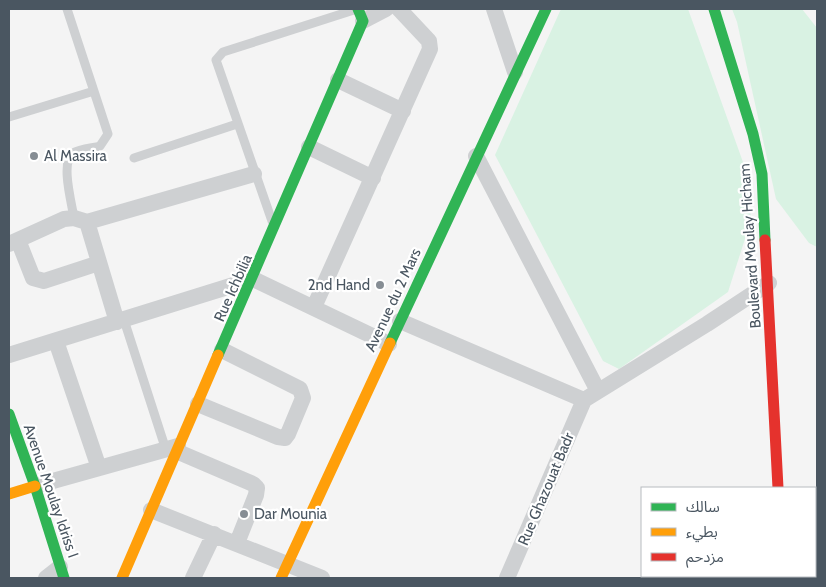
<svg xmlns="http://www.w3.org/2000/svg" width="826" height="587" font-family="Cabin,'Noto Sans Arabic',sans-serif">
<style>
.green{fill:#d9f2e3}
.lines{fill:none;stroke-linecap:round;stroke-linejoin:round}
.lane{stroke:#ced0d2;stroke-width:9}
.street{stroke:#ced0d2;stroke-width:16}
.fast{stroke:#30b455;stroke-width:11}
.slow{stroke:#ff9f0a;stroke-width:11}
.jam{stroke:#e5322d;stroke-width:11}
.poi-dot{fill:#868d94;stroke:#fff;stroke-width:2}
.labels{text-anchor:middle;stroke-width:4.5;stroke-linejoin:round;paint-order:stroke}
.poi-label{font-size:15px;fill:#4a5661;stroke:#fff;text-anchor:start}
.street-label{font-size:15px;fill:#4a5661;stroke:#fff}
</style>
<rect width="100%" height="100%" fill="#f4f4f4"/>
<path class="green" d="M 561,9 L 688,9 L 748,176 L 751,220 L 728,292 L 619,369 L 603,361 L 495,155 Z
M 732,9 L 802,9 L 817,28 L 817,247 L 809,243 L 776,199 L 737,22 Z"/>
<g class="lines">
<path class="lane" d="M 67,9 L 108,134 L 100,146 C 92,148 80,149 73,153 C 60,162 72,204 74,218
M 9,117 L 94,91
M 134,158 L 237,124
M 272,221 L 216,60 L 223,52 L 357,9
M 124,320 L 166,450"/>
<path class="street" d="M 494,9 L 515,72
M 363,21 L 386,9
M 338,80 L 403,111
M 309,147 L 373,178
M 476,156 L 598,391
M 18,240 L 33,278 L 44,281 L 99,263
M 9,244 L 64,219 L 74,218 L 87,222
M 314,307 L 430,49 L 429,41 L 399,9
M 400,321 L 584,400 L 707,324 L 769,283
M 117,322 L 87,222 L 254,174
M 56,341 L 99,468
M 9,355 L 253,279 L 389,344
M 198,404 L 278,437 L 285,438 L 288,434 L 303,398 L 300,389 L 222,350
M 176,451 L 253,484 L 257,488 L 256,495 L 237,543
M 35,486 L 178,446
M 151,510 L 322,578
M 46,578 L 60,567
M 193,578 L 214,534
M 507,578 L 584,400"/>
<path class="fast" d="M 714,9 L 753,134 L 762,174 L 765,240
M 390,343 L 546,9
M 218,355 L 363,21 L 358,9
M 9,414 L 35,486 L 64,578"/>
<path class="slow" d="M 9,494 L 35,486
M 782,576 L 782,578
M 122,578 L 218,355
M 281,578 L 390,343"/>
<path class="jam" d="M 765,240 L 778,488"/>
</g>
<g class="poi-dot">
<circle cx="34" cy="156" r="5"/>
<circle cx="380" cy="285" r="5"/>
<circle cx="244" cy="514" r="5"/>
</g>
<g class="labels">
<g class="poi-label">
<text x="44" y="161">Al Massira</text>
<text x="370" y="290" text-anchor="end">2nd Hand</text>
<text x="254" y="519">Dar Mounia</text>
</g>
<g class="street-label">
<text transform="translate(750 246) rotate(-94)" y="5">Boulevard Moulay Hicham</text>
<text transform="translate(233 288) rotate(-66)" y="5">Rue Ichbilia</text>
<text transform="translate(393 300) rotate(-65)" y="5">Avenue du 2 Mars</text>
<text transform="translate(546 489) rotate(-67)" y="5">Rue Ghazouat Badr</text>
<text transform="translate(51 491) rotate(71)" y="5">Avenue Moulay Idriss I</text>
</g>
</g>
<rect width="826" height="587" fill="none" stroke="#4a5661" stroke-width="20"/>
<rect x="641" y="487" width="175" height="90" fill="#ffffff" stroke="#b7bbc0"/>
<rect x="651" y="503" width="25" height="8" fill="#30b455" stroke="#b7bbc0"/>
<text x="686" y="512" font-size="15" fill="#4a5661">سالك</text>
<rect x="651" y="528" width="25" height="8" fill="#ff9f0a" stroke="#b7bbc0"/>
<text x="686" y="537" font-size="15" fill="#4a5661">بطيء</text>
<rect x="651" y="553" width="25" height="8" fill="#e5322d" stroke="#b7bbc0"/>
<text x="686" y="562" font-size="15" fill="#4a5661">مزدحم</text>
</svg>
